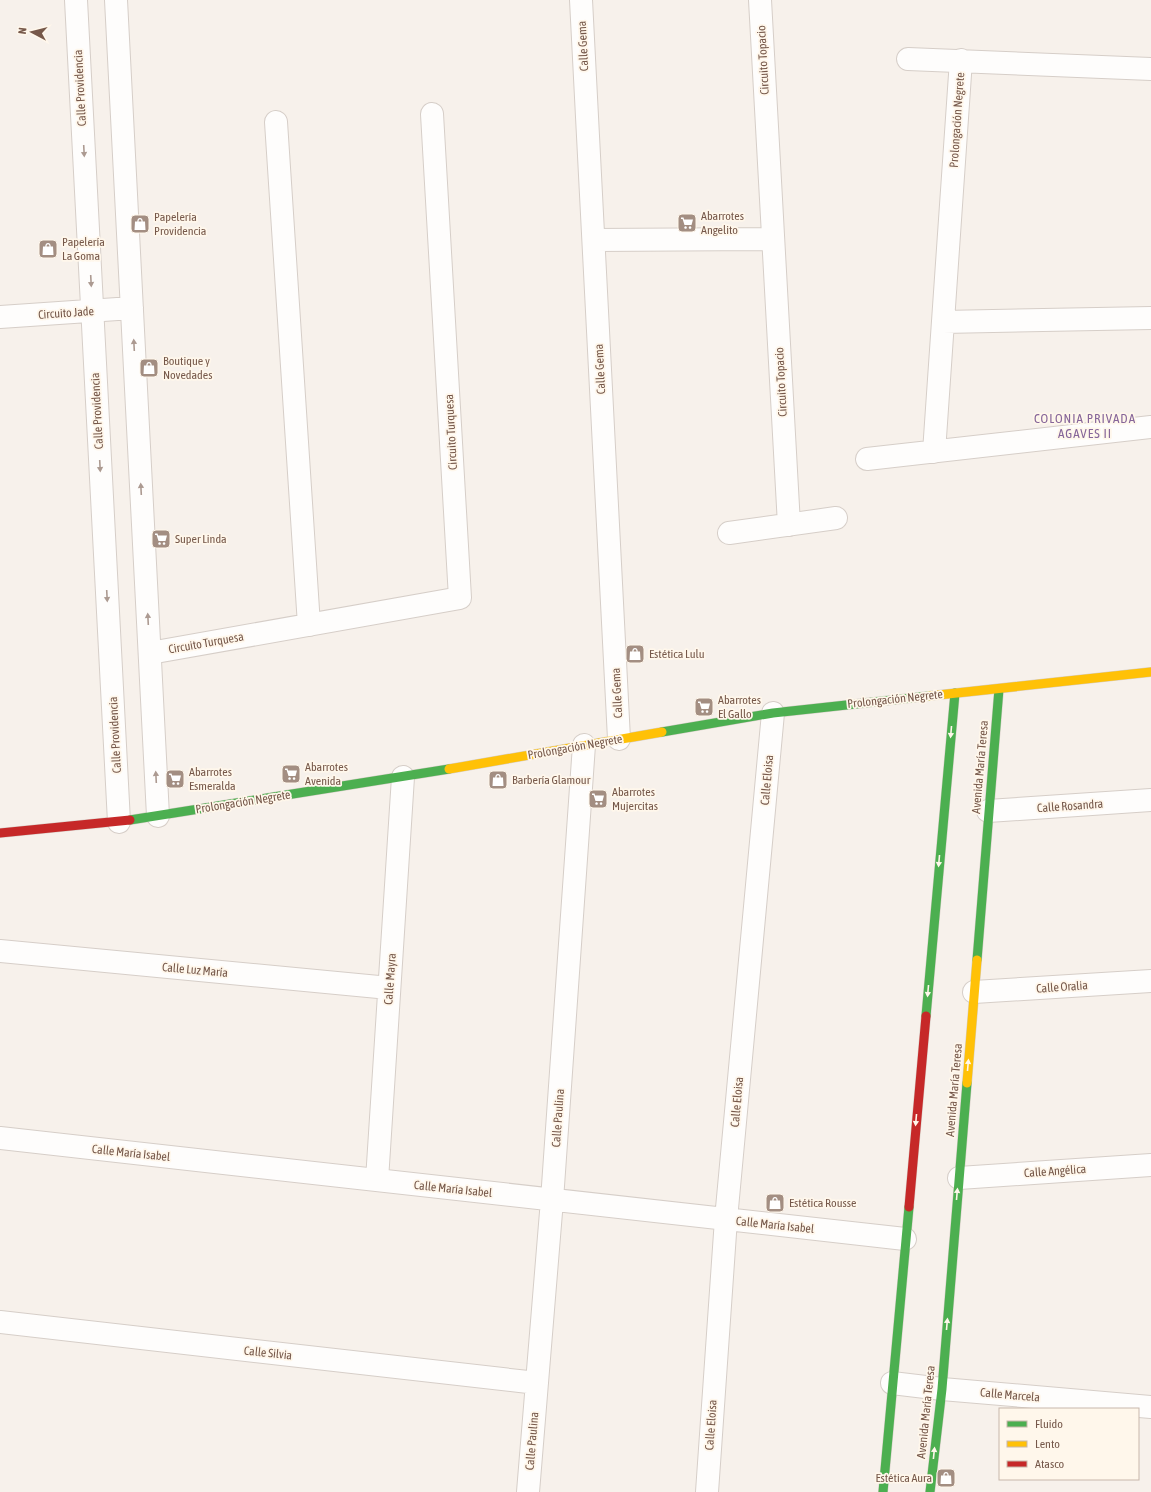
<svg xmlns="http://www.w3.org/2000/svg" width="1151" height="1492" font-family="'Asap Condensed',sans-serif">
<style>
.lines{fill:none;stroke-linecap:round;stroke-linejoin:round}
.street-casing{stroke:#d6cec8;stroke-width:24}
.fast-casing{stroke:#d6cec7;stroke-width:10}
.slow-casing{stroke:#d6cec7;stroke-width:10}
.jam-casing{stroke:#d6cec7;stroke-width:10}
.street{stroke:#fefdfc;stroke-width:22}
.fast{stroke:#4caf50;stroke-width:9}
.slow{stroke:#ffc107;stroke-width:9}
.jam{stroke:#c62828;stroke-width:9}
.oneway{fill:#ac9a91}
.oneway2{fill:#fff7eb}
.labels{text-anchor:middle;stroke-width:3.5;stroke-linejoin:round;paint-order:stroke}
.street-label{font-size:12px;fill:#76584a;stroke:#fff7eb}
.poi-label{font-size:12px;fill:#76584a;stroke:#fff7eb;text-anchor:start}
.neighbourhood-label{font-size:13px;letter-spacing:1px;fill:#866599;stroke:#fff7eb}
</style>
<rect width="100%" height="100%" fill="#f7f1eb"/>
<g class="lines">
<defs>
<path id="street" d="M 76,0 L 119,822
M 116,0 L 158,816
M 581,0 L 619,739
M 760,0 L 789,525
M 908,59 L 1151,69
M 276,122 L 309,625
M 594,240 L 773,239
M 0,317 L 132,308
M 943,322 L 1151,318
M 934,452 L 961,60
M 867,459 L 1151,427
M 729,533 L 836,518
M 150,653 L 460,598 L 432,114
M 988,811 L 1151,800
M 0,951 L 389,988
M 974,992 L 1151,981
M 0,1138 L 905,1239
M 959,1178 L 1151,1165
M 377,1180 L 403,777
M 0,1322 L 537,1383
M 892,1383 L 942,1389 L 1151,1407
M 528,1492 L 552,1200 L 584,745
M 707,1492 L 726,1219 L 773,713"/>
<path id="fast" d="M 662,732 L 773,713 L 929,696
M 130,820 L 449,769
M 977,960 L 999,689
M 926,1016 L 955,693
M 883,1492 L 909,1207
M 930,1492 L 942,1389 L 967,1083"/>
<path id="slow" d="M 929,696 L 1151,672
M 449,769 L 662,732
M 967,1083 L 977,960"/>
<path id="jam" d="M 0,833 L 130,820
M 909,1207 L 926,1016"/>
</defs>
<use href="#street" class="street-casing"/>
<use href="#fast" class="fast-casing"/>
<use href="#slow" class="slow-casing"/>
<use href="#jam" class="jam-casing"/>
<use href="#street" class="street"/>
<use href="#fast" class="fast"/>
<use href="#slow" class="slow"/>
<use href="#jam" class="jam"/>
</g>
<defs><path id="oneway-solid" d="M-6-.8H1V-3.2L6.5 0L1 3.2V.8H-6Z"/></defs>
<g class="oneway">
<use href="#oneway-solid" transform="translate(84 151) rotate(87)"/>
<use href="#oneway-solid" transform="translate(91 281) rotate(87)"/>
<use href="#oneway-solid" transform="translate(134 345) rotate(-93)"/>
<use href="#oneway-solid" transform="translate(100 466) rotate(87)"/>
<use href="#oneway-solid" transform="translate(141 489) rotate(-93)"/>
<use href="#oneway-solid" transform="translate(107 596) rotate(87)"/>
<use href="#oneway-solid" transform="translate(148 619) rotate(-93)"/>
<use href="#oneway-solid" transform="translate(156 777) rotate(-93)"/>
</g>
<g class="oneway2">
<use href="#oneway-solid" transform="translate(951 732) rotate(95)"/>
<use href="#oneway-solid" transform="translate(939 861) rotate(95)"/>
<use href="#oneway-solid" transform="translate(928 991) rotate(95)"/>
<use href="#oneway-solid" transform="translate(968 1065) rotate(-85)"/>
<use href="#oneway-solid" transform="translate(916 1120) rotate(95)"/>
<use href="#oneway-solid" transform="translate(957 1194) rotate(-85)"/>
<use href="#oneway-solid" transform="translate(947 1324) rotate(-85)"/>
<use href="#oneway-solid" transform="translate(934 1453) rotate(-84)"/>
</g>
<defs>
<symbol id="supermarket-square" viewBox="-11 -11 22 22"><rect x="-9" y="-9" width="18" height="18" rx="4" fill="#a38e82" stroke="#fff7eb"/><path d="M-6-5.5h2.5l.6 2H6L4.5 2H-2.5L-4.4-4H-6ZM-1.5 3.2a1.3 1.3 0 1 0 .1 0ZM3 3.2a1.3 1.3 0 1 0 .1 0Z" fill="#fff"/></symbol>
<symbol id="shop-square" viewBox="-11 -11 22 22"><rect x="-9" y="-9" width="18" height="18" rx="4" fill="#a38e82" stroke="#fff7eb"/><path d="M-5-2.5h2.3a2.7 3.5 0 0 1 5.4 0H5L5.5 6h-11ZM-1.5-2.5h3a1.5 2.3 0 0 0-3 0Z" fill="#fff"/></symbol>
</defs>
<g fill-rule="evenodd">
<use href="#supermarket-square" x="676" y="212" width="22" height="22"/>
<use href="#shop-square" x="129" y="213" width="22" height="22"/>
<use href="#shop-square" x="37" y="238" width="22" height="22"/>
<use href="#shop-square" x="138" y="357" width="22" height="22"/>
<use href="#supermarket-square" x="150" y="528" width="22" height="22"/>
<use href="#shop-square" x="624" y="643" width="22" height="22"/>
<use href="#supermarket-square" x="693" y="696" width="22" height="22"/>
<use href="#supermarket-square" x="280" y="763" width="22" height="22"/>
<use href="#supermarket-square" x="164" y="768" width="22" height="22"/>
<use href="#shop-square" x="487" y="769" width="22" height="22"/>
<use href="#supermarket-square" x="587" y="788" width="22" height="22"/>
<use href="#shop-square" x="764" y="1192" width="22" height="22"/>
<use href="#shop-square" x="935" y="1467" width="22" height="22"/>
</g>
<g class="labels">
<g class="street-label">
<text transform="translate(583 46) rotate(-93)" y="4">Calle Gema</text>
<text transform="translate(763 60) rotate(-93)" y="4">Circuito Topacio</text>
<text transform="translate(80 88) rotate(-93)" y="4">Calle Providencia</text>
<text transform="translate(957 120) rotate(-86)" y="4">Prolongación Negrete</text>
<text transform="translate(66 313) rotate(-4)" y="4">Circuito Jade</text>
<text transform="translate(600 369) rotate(-93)" y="4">Calle Gema</text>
<text transform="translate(781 382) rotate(-93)" y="4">Circuito Topacio</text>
<text transform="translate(97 411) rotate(-93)" y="4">Calle Providencia</text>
<text transform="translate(451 432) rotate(-93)" y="4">Circuito Turquesa</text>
<text transform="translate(206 643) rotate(-10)" y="4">Circuito Turquesa</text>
<text transform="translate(617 693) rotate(-93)" y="4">Calle Gema</text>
<text transform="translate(895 699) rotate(-6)" y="4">Prolongación Negrete</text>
<text transform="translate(115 735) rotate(-93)" y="4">Calle Providencia</text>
<text transform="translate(575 747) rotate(-10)" y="4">Prolongación Negrete</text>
<text transform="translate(980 767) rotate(-85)" y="4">Avenida María Teresa</text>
<text transform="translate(767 780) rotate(-85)" y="4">Calle Eloisa</text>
<text transform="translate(243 802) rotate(-9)" y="4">Prolongación Negrete</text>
<text transform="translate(1070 806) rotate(-4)" y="4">Calle Rosandra</text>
<text transform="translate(195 970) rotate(5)" y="4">Calle Luz María</text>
<text transform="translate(390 979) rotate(-86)" y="4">Calle Mayra</text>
<text transform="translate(1062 987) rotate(-4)" y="4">Calle Oralia</text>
<text transform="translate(954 1090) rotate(-85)" y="4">Avenida María Teresa</text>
<text transform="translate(737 1102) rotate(-85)" y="4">Calle Eloisa</text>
<text transform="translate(558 1118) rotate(-86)" y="4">Calle Paulina</text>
<text transform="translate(131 1153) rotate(6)" y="4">Calle María Isabel</text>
<text transform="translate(1055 1171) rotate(-4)" y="4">Calle Angélica</text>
<text transform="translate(453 1189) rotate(6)" y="4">Calle María Isabel</text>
<text transform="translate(775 1225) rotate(6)" y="4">Calle María Isabel</text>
<text transform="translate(268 1353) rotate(6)" y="4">Calle Silvia</text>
<text transform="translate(1010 1395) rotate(5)" y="4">Calle Marcela</text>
<text transform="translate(926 1412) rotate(-84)" y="4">Avenida María Teresa</text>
<text transform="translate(711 1425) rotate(-86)" y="4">Calle Eloisa</text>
<text transform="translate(532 1441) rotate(-85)" y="4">Calle Paulina</text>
</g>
<g class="poi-label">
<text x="701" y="220">Abarrotes<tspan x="701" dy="14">Angelito</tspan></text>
<text x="154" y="221">Papelería<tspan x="154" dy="14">Providencia</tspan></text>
<text x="62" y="246">Papelería<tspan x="62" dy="14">La Goma</tspan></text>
<text x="163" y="365">Boutique y<tspan x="163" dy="14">Novedades</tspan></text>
<text x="175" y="543">Super Linda</text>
<text x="649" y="658">Estética Lulu</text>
<text x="718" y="704">Abarrotes<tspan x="718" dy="14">El Gallo</tspan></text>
<text x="305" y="771">Abarrotes<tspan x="305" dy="14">Avenida</tspan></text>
<text x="189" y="776">Abarrotes<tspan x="189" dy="14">Esmeralda</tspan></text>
<text x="512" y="784">Barbería Glamour</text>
<text x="612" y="796">Abarrotes<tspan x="612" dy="14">Mujercitas</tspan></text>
<text x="789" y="1207">Estética Rousse</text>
<text x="932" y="1482" text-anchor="end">Estética Aura</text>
</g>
<g class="neighbourhood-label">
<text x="1085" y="423">COLONIA PRIVADA<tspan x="1085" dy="15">AGAVES II</tspan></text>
</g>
</g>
<rect x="999" y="1408" width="140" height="72" fill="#fff7eb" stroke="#c8b7ab"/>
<rect x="1007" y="1421" width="20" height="6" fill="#4caf50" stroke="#c8b7ab"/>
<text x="1035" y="1428" font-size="12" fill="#76584a">Fluido</text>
<rect x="1007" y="1441" width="20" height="6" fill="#ffc107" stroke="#c8b7ab"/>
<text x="1035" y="1448" font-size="12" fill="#76584a">Lento</text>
<rect x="1007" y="1461" width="20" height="6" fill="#c62828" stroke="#c8b7ab"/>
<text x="1035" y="1468" font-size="12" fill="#76584a">Atasco</text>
<g transform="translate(32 32) rotate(277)" stroke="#fff7eb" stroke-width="3" paint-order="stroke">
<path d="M0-3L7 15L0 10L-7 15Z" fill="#76584a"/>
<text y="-6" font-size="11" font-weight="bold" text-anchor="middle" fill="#76584a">N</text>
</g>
</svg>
